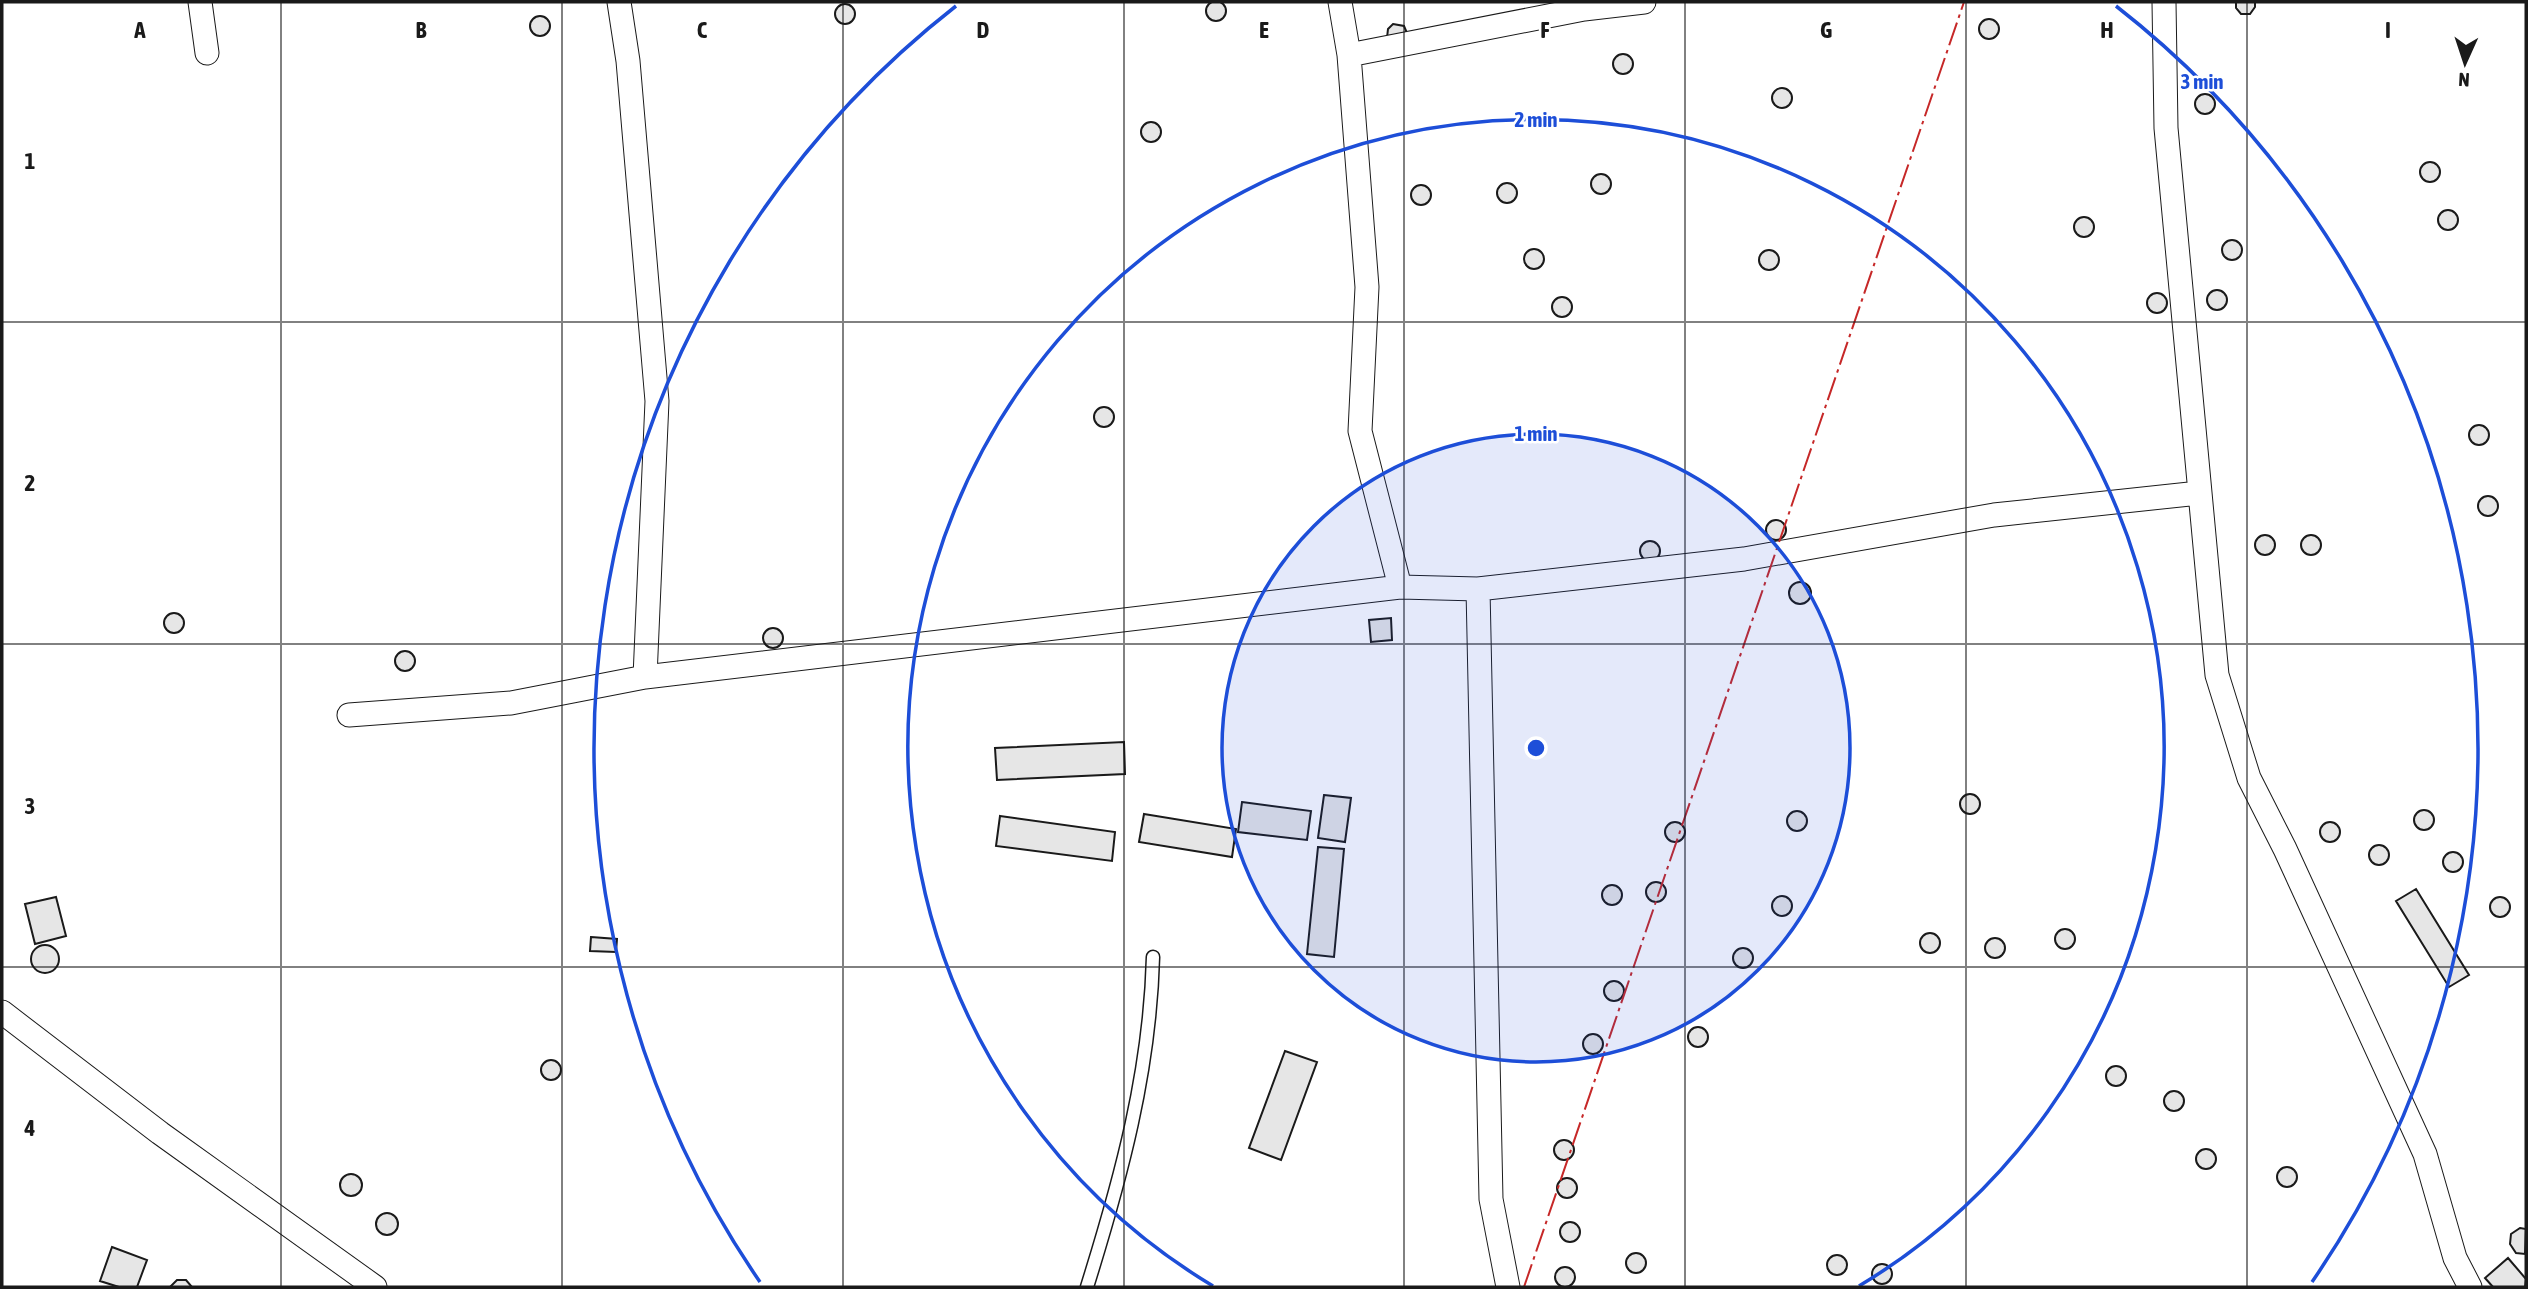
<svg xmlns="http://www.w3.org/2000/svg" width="2528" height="1289" font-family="'Asap Condensed',sans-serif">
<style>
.building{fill:#e6e6e6;stroke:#1a1a1a;stroke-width:2}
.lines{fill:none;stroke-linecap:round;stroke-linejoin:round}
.lane-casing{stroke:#1a1a1a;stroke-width:15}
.street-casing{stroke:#1a1a1a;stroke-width:25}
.lane{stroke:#fff;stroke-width:12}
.street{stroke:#fff;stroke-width:23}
.power{stroke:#c62828;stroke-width:2;stroke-dasharray:24 5 3.5 5;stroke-linecap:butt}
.grid{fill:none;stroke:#1a1a1a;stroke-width:2;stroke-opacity:0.55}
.ring{fill:none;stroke:#1d4ed8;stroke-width:3.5}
.grid-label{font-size:23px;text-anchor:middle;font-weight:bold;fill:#1a1a1a;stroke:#fff;stroke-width:5;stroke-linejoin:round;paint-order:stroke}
.centre{fill:#1d4ed8;stroke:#fff;stroke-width:3.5}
.ring-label{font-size:21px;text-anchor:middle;font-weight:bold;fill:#1d4ed8;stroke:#fff;stroke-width:5;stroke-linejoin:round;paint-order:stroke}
</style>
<rect width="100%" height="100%" fill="#fff"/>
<path class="building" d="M1206 11a10 10 0 1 1 20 0a10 10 0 1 1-20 0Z
M 2236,2 L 2255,2 L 2255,7 L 2250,14 L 2241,14 L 2236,8 Z
M835 14a10 10 0 1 1 20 0a10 10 0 1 1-20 0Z
M530 26a10 10 0 1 1 20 0a10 10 0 1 1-20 0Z
M1979 29a10 10 0 1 1 20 0a10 10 0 1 1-20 0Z
M 1393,24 L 1404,26 L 1407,33 L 1387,38 L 1388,29 Z
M1613 64a10 10 0 1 1 20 0a10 10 0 1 1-20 0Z
M1772 98a10 10 0 1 1 20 0a10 10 0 1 1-20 0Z
M2195 104a10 10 0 1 1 20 0a10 10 0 1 1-20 0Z
M1141 132a10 10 0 1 1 20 0a10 10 0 1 1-20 0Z
M2420 172a10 10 0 1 1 20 0a10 10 0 1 1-20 0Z
M1591 184a10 10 0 1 1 20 0a10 10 0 1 1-20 0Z
M1497 193a10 10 0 1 1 20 0a10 10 0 1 1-20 0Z
M1411 195a10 10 0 1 1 20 0a10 10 0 1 1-20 0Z
M2438 220a10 10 0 1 1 20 0a10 10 0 1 1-20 0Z
M2074 227a10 10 0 1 1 20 0a10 10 0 1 1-20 0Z
M2222 250a10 10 0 1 1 20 0a10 10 0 1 1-20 0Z
M1524 259a10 10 0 1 1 20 0a10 10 0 1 1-20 0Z
M1759 260a10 10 0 1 1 20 0a10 10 0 1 1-20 0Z
M2207 300a10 10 0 1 1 20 0a10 10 0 1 1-20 0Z
M2147 303a10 10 0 1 1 20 0a10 10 0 1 1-20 0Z
M1552 307a10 10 0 1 1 20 0a10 10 0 1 1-20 0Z
M1094 417a10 10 0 1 1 20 0a10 10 0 1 1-20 0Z
M2469 435a10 10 0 1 1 20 0a10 10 0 1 1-20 0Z
M2478 506a10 10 0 1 1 20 0a10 10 0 1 1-20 0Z
M1766 530a10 10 0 1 1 20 0a10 10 0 1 1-20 0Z
M2301 545a10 10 0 1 1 20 0a10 10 0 1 1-20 0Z
M2255 545a10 10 0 1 1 20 0a10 10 0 1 1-20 0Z
M1640 551a10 10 0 1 1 20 0a10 10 0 1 1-20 0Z
M1789 593a11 11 0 1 1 22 0a11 11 0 1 1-22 0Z
M164 623a10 10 0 1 1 20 0a10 10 0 1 1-20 0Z
M 1391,618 L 1392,640 L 1371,642 L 1369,620 Z
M763 638a10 10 0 1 1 20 0a10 10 0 1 1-20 0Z
M395 661a10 10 0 1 1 20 0a10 10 0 1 1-20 0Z
M 1124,742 L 1125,774 L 997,780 L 995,748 Z
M1960 804a10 10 0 1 1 20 0a10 10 0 1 1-20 0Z
M 1324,795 L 1351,798 L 1345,842 L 1318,838 Z
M 1242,802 L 1311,811 L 1307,840 L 1238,832 Z
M2414 820a10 10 0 1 1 20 0a10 10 0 1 1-20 0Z
M1787 821a10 10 0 1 1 20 0a10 10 0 1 1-20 0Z
M 1144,814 L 1236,829 L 1232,857 L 1139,842 Z
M 1000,816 L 1115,832 L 1112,861 L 996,846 Z
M1665 832a10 10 0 1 1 20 0a10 10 0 1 1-20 0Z
M2320 832a10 10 0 1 1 20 0a10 10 0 1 1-20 0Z
M2369 855a10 10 0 1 1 20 0a10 10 0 1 1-20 0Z
M 1318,847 L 1344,849 L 1334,957 L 1307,954 Z
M2443 862a10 10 0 1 1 20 0a10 10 0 1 1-20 0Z
M1646 892a10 10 0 1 1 20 0a10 10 0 1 1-20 0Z
M1602 895a10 10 0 1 1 20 0a10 10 0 1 1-20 0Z
M 2416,889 L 2469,975 L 2449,987 L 2396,901 Z
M1772 906a10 10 0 1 1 20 0a10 10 0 1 1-20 0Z
M2490 907a10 10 0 1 1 20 0a10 10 0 1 1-20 0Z
M 56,897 L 66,936 L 35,944 L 25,904 Z
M2055 939a10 10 0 1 1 20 0a10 10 0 1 1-20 0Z
M1920 943a10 10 0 1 1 20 0a10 10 0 1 1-20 0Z
M 591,937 L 617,939 L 616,952 L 590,951 Z
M1985 948a10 10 0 1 1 20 0a10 10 0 1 1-20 0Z
M31 959a14 14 0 1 1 28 0a14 14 0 1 1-28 0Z
M1733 958a10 10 0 1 1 20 0a10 10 0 1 1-20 0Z
M1604 991a10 10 0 1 1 20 0a10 10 0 1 1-20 0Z
M1688 1037a10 10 0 1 1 20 0a10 10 0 1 1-20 0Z
M1583 1044a10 10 0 1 1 20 0a10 10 0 1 1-20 0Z
M 1285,1051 L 1317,1062 L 1281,1160 L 1249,1148 Z
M541 1070a10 10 0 1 1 20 0a10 10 0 1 1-20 0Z
M2106 1076a10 10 0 1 1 20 0a10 10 0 1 1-20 0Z
M2164 1101a10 10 0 1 1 20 0a10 10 0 1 1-20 0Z
M1554 1150a10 10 0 1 1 20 0a10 10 0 1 1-20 0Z
M2196 1159a10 10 0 1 1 20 0a10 10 0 1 1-20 0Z
M2277 1177a10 10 0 1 1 20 0a10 10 0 1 1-20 0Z
M340 1185a11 11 0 1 1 22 0a11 11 0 1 1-22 0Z
M1557 1188a10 10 0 1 1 20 0a10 10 0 1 1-20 0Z
M376 1224a11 11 0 1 1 22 0a11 11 0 1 1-22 0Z
M1560 1232a10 10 0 1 1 20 0a10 10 0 1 1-20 0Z
M 2520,1228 L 2526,1229 L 2525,1254 L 2516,1253 L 2510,1244 L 2511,1234 Z
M 112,1247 L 147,1260 L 137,1287 L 119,1287 L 100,1281 Z
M1626 1263a10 10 0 1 1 20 0a10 10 0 1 1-20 0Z
M1827 1265a10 10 0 1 1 20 0a10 10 0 1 1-20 0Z
M 2508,1258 L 2526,1279 L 2525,1287 L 2493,1287 L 2485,1278 Z
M1872 1274a10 10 0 1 1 20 0a10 10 0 1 1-20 0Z
M1555 1277a10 10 0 1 1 20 0a10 10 0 1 1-20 0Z
M 177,1280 L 186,1280 L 192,1287 L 170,1287 Z"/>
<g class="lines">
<defs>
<path id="lane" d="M 1087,1287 C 1121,1178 1150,1072 1153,957"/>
<path id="street" d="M 200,2 L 207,53
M 619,2 L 628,61 L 657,401 L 645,677
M 1340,2 L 1349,55 L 1367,287 L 1360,431 L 1400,587
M 2164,2 L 2166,128 L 2217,675 L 2249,778 L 2285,849 L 2425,1154 L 2455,1258 L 2470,1287
M 1349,55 L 1584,9 L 1644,2
M 1478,589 L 1491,1199 L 1508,1287
M 349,715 L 511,703 L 645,677 L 1400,587 L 1478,589 L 1744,559 L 1994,515 L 2199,493
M 2,1012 L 160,1133 L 375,1287"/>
</defs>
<use href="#lane" class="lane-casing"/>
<use href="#street" class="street-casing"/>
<use href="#lane" class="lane"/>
<use href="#street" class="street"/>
<path class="power" d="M 1524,1287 L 1964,2"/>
</g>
<path class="grid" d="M 281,2 L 281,1287M 562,2 L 562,1287M 843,2 L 843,1287M 1124,2 L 1124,1287M 1404,2 L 1404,1287M 1685,2 L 1685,1287M 1966,2 L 1966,1287M 2247,2 L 2247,1287M 2,322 L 2526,322M 2,644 L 2526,644M 2,967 L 2526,967"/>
<circle cx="1536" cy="748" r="314" fill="#1d4ed8" fill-opacity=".12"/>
<g class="ring">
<circle cx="1536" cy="748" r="314"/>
<path d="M1213 1286A628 628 0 1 1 1859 1286"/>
<path d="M760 1282A942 942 0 0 1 956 6M2116 6A942 942 0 0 1 2312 1282"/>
</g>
<g class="grid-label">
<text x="140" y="38">A</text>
<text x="421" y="38">B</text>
<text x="702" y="38">C</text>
<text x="983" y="38">D</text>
<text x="1264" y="38">E</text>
<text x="1545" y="38">F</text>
<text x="1826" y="38">G</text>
<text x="2107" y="38">H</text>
<text x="2388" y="38">I</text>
<text x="30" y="169">1</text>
<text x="30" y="491">2</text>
<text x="30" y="814">3</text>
<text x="30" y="1136">4</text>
</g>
<circle cx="1536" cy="748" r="10" class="centre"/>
<g class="ring-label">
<text x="2202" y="89">3 min</text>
<text x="1536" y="127">2 min</text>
<text x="1536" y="441">1 min</text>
</g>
<rect width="2528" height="1289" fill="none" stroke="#1a1a1a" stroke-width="7"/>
<g transform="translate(2465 63) rotate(183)" stroke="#ffffff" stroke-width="5" paint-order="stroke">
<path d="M0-5L12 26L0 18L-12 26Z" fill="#1a1a1a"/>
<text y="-10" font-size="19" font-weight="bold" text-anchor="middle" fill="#1a1a1a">N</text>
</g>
</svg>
